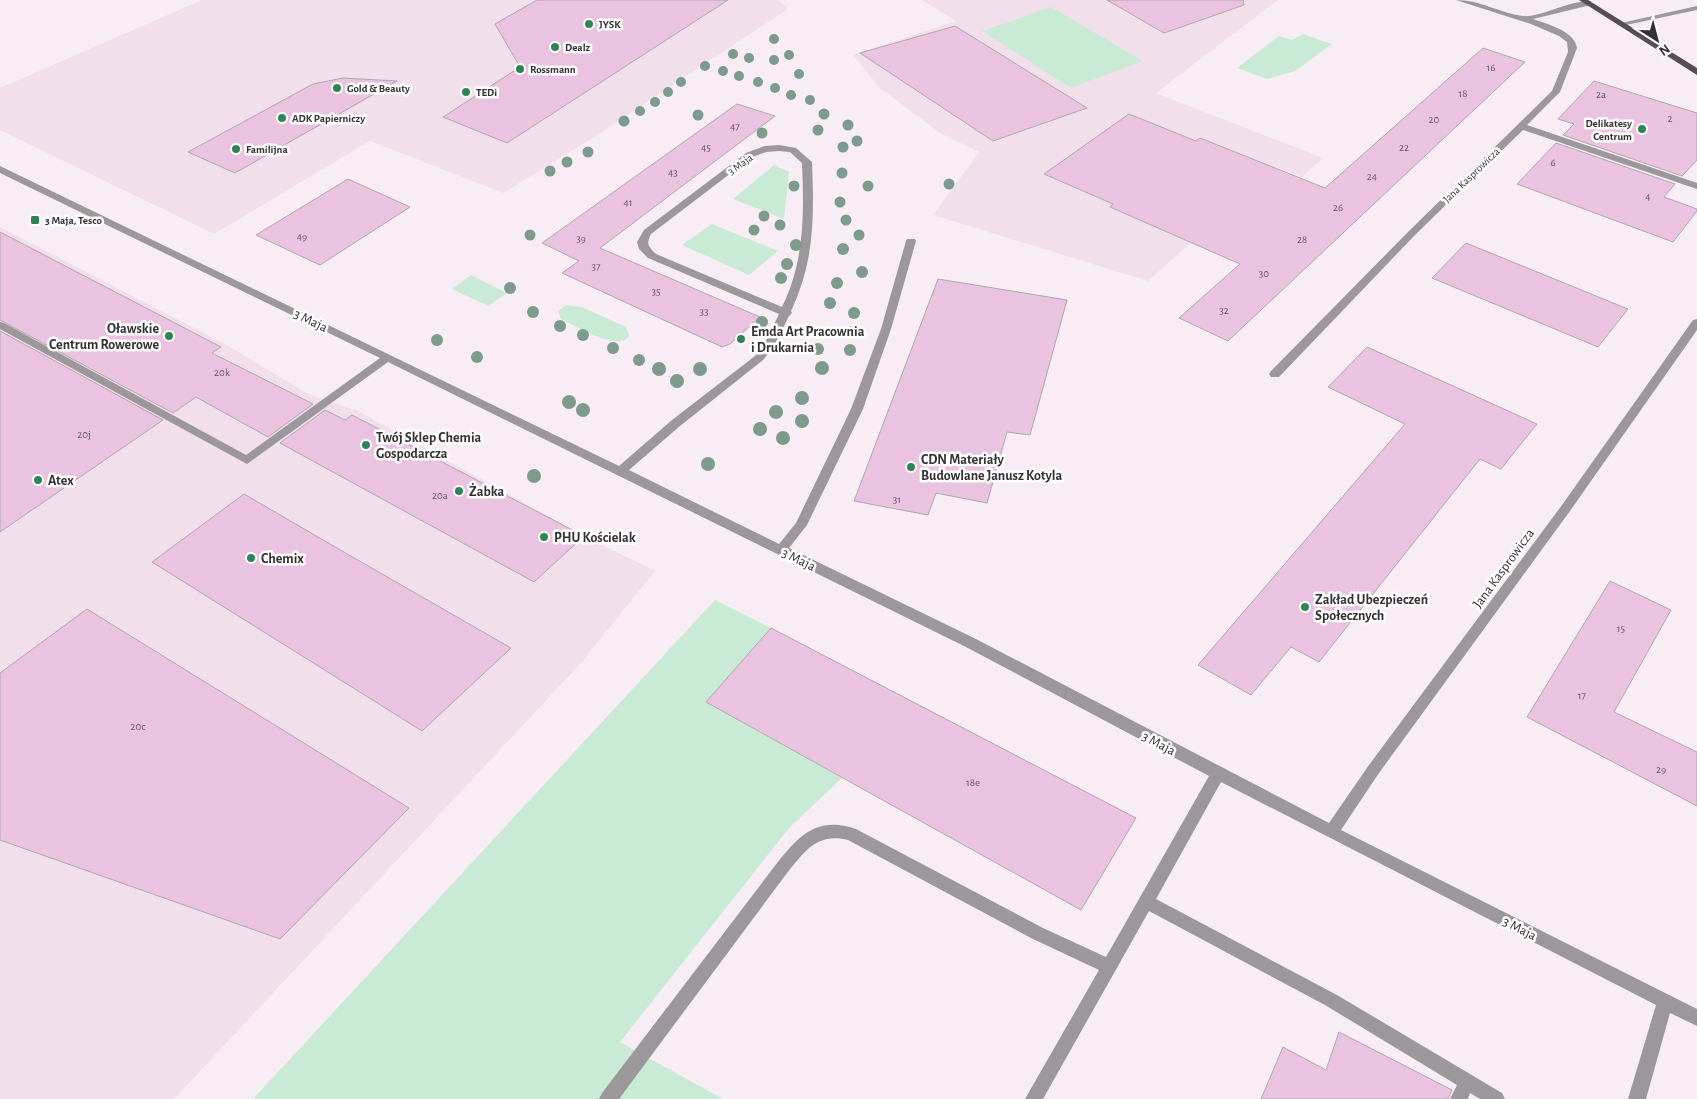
<svg xmlns="http://www.w3.org/2000/svg" width="1697" height="1099" font-family="'Alegreya Sans',sans-serif">
<style>
.built{fill:#f2dfec}
.green{fill:#c9ead4}
.building{fill:#e9c3df;stroke:#b1a6ae}
.lines{fill:none;stroke-linecap:round;stroke-linejoin:round}
.minor{fill:#9c979a;fill-rule:evenodd}
.major{fill:#564e54;fill-rule:evenodd}
.tree{fill:#7c9b8c}
.poi-dot{fill:#2f8457;stroke:#fff;stroke-width:2}
.labels{text-anchor:middle;stroke-width:5;stroke-linejoin:round;paint-order:stroke}
.far-poi-label{font-size:11px;font-weight:bold;fill:#353033;stroke:#fff;text-anchor:start}
.number-label{font-size:11px;fill:#62555e}
.far-street-label{font-size:11px;fill:#353033;stroke:#fff}
.street-label{font-size:14px;fill:#353033;stroke:#fff}
.poi-label{font-size:14px;font-weight:bold;fill:#353033;stroke:#fff;text-anchor:start}
</style>
<rect width="100%" height="100%" fill="#f9edf5"/>
<path class="built" d="M 202,0 L 778,0 L 788,9 L 599,134 L 503,193 L 370,141 L 214,234 L 0,130 L 0,88 Z
M 922,0 L 1278,0 L 1156,93 L 1323,158 L 1302,177 L 1276,167 L 1148,281 L 933,215 L 979,152 L 940,133 L 880,88 L 853,55 L 956,21 Z
M 0,227 L 225,344 L 310,395 L 358,411 L 584,536 L 655,571 L 581,663 L 174,1099 L 0,1099 Z"/>
<path class="green" d="M 1051,7 L 1143,61 L 1071,88 L 982,31 Z
M 1303,34 L 1332,44 L 1295,71 L 1267,79 L 1237,68 L 1279,36 L 1292,40 Z
M 774,165 L 789,172 L 784,219 L 733,199 Z
M 712,224 L 778,251 L 749,275 L 682,245 Z
M 471,275 L 507,293 L 488,306 L 452,289 Z
M 566,305 L 582,307 L 626,327 L 629,336 C 617,352 576,326 561,319 L 558,311 Z
M 715,600 L 771,628 L 706,702 L 842,778 L 789,828 L 620,1042 L 723,1099 L 253,1099 Z"/>
<path class="building" d="M 537,0 L 728,0 L 507,143 L 443,117 L 520,67 L 495,24 Z
M 1107,0 L 1243,0 L 1244,5 L 1164,33 Z
M 955,26 L 1087,108 L 993,141 L 860,53 Z
M 1483,48 L 1525,62 L 1228,341 L 1179,318 L 1240,264 L 1110,207 L 1113,204 L 1044,174 L 1129,114 L 1196,141 L 1200,138 L 1325,188 Z
M 343,78 L 397,81 L 235,173 L 188,152 L 313,84 Z
M 1594,81 L 1697,113 L 1697,160 L 1682,176 L 1563,135 L 1574,124 L 1558,119 Z
M 737,104 L 775,116 L 600,248 L 760,317 L 730,344 L 722,347 L 562,273 L 579,261 L 542,243 Z
M 1556,143 L 1675,184 L 1664,197 L 1697,209 L 1697,211 L 1673,242 L 1517,184 Z
M 348,179 L 410,207 L 320,265 L 256,235 Z
M 0,232 L 221,347 L 212,353 L 313,404 L 268,437 L 196,397 L 173,413 L 0,320 Z
M 1466,243 L 1628,309 L 1598,347 L 1432,278 Z
M 938,279 L 1067,300 L 1030,435 L 1007,432 L 987,503 L 936,493 L 928,515 L 854,501 Z
M 0,331 L 163,420 L 0,532 Z
M 1367,347 L 1537,424 L 1501,469 L 1480,459 L 1319,662 L 1291,647 L 1251,695 L 1198,665 L 1405,424 L 1328,387 Z
M 325,410 L 345,420 L 352,415 L 584,536 L 534,582 L 280,443 Z
M 244,494 L 349,555 L 511,648 L 422,731 L 152,562 Z
M 1610,581 L 1671,610 L 1614,712 L 1697,752 L 1697,806 L 1527,717 Z
M 87,609 L 409,808 L 280,939 L 0,840 L 0,673 Z
M 771,628 L 1136,818 L 1081,910 L 706,702 Z
M 1339,1032 L 1452,1090 L 1448,1099 L 1261,1099 L 1283,1047 L 1326,1070 Z"/>
<g class="lines">
<path class="minor" d="M 1456,0 C 1480,0 1500,13 1523,16 C 1539,18 1570,0 1591,1 L 1591,5 L 1533,19 C 1547,24 1575,31 1577,48 L 1560,92 L 1527,125 L 1697,183 L 1697,189 L 1523,130 L 1415,235 L 1279,377 L 1271,377 L 1269,374 L 1271,371 L 1409,231 L 1552,91 L 1568,52 L 1567,42 L 1559,36 L 1531,24 Z
M 1697,6 L 1697,10 L 1621,26 L 1617,24 Z
M 779,145 L 796,148 L 812,162 C 814,216 815,260 791,311 L 792,313 L 789,316 L 773,348 L 763,360 L 680,426 L 629,470 L 779,544 L 796,523 L 851,409 L 881,329 L 906,241 L 907,239 L 915,239 L 916,241 L 891,329 L 863,409 L 807,525 L 789,548 L 976,639 L 1329,823 L 1369,765 L 1562,505 L 1693,320 L 1697,319 L 1697,330 L 1570,511 L 1379,773 L 1341,830 L 1697,1009 L 1697,1026 L 1670,1013 L 1646,1099 L 1628,1099 L 1656,1005 L 1221,782 L 1156,899 L 1337,995 L 1502,1093 L 1505,1099 L 1480,1099 L 1470,1093 L 1468,1099 L 1450,1099 L 1457,1085 L 1325,1005 L 1149,911 L 1043,1099 L 1025,1099 L 1099,970 L 1031,938 L 848,840 C 815,832 803,854 784,877 L 619,1099 L 599,1099 L 602,1093 L 774,867 C 797,838 815,815 856,829 L 1043,928 L 1106,957 L 1209,776 L 966,647 L 388,362 L 247,464 L 0,329 L 0,322 L 4,323 L 246,455 L 380,358 L 0,173 L 0,166 L 619,466 L 672,420 L 755,356 L 763,347 L 779,314 L 648,258 L 639,249 L 637,242 L 644,230 L 746,153 L 765,146 ZM 779,151 L 790,152 L 802,163 C 804,213 805,260 782,307 L 656,254 C 648,246 646,244 651,234 L 752,157 L 766,152 Z"/>
<path class="major" d="M 1579,0 L 1588,0 L 1697,68 L 1697,75 Z"/>
</g>
<g class="tree">
<circle cx="774" cy="39" r="5"/>
<circle cx="733" cy="54" r="5"/>
<circle cx="789" cy="55" r="5"/>
<circle cx="749" cy="58" r="5"/>
<circle cx="774" cy="60" r="5"/>
<circle cx="705" cy="66" r="5"/>
<circle cx="723" cy="71" r="5"/>
<circle cx="799" cy="74" r="5"/>
<circle cx="739" cy="76" r="5"/>
<circle cx="681" cy="82" r="5"/>
<circle cx="758" cy="82" r="5"/>
<circle cx="775" cy="88" r="5"/>
<circle cx="668" cy="92" r="5"/>
<circle cx="791" cy="95" r="5"/>
<circle cx="810" cy="100" r="5"/>
<circle cx="655" cy="102" r="5"/>
<circle cx="640" cy="111" r="5"/>
<circle cx="824" cy="114" r="5.5"/>
<circle cx="698" cy="115" r="5.5"/>
<circle cx="624" cy="121" r="5.5"/>
<circle cx="848" cy="125" r="5.5"/>
<circle cx="818" cy="130" r="5.5"/>
<circle cx="762" cy="133" r="5.5"/>
<circle cx="857" cy="141" r="5.5"/>
<circle cx="843" cy="147" r="5.5"/>
<circle cx="588" cy="152" r="5.5"/>
<circle cx="567" cy="162" r="5.5"/>
<circle cx="550" cy="171" r="5.5"/>
<circle cx="842" cy="173" r="5.5"/>
<circle cx="949" cy="184" r="5.5"/>
<circle cx="794" cy="186" r="5.5"/>
<circle cx="868" cy="186" r="5.5"/>
<circle cx="840" cy="202" r="5.5"/>
<circle cx="764" cy="216" r="5.5"/>
<circle cx="846" cy="220" r="5.5"/>
<circle cx="780" cy="225" r="5.5"/>
<circle cx="754" cy="230" r="5.5"/>
<circle cx="530" cy="235" r="5.5"/>
<circle cx="859" cy="235" r="5.5"/>
<circle cx="796" cy="245" r="6"/>
<circle cx="843" cy="249" r="6"/>
<circle cx="787" cy="264" r="6"/>
<circle cx="862" cy="272" r="6"/>
<circle cx="781" cy="278" r="6"/>
<circle cx="837" cy="283" r="6"/>
<circle cx="510" cy="288" r="6"/>
<circle cx="830" cy="303" r="6"/>
<circle cx="533" cy="312" r="6"/>
<circle cx="854" cy="313" r="6"/>
<circle cx="762" cy="322" r="6"/>
<circle cx="560" cy="326" r="6"/>
<circle cx="852" cy="332" r="6"/>
<circle cx="583" cy="335" r="6"/>
<circle cx="437" cy="340" r="6"/>
<circle cx="613" cy="348" r="6"/>
<circle cx="818" cy="349" r="6"/>
<circle cx="850" cy="350" r="6"/>
<circle cx="477" cy="357" r="6"/>
<circle cx="639" cy="360" r="6"/>
<circle cx="822" cy="368" r="7"/>
<circle cx="659" cy="369" r="7"/>
<circle cx="700" cy="369" r="7"/>
<circle cx="677" cy="381" r="7"/>
<circle cx="802" cy="398" r="7"/>
<circle cx="569" cy="402" r="7"/>
<circle cx="583" cy="410" r="7"/>
<circle cx="776" cy="412" r="7"/>
<circle cx="802" cy="421" r="7"/>
<circle cx="760" cy="429" r="7"/>
<circle cx="783" cy="438" r="7"/>
<circle cx="708" cy="464" r="7"/>
<circle cx="534" cy="476" r="7"/>
</g>
<g class="poi-dot">
<circle cx="589" cy="24" r="5"/>
<circle cx="555" cy="47" r="5"/>
<circle cx="520" cy="69" r="5"/>
<circle cx="337" cy="88" r="5"/>
<circle cx="466" cy="92" r="5"/>
<circle cx="282" cy="118" r="5"/>
<circle cx="1642" cy="129" r="5"/>
<circle cx="236" cy="149" r="5"/>
<rect x="30" y="215" width="10" height="10" rx="2.5"/>
<circle cx="169" cy="336" r="5"/>
<circle cx="741" cy="339" r="5"/>
<circle cx="366" cy="445" r="5"/>
<circle cx="911" cy="467" r="5"/>
<circle cx="38" cy="480" r="5"/>
<circle cx="459" cy="491" r="5"/>
<circle cx="544" cy="537" r="5"/>
<circle cx="251" cy="558" r="5"/>
<circle cx="1305" cy="607" r="5"/>
</g>
<g class="labels">
<g class="far-poi-label">
<text x="599" y="28">JYSK</text>
<text x="565" y="51">Dealz</text>
<text x="530" y="73">Rossmann</text>
<text x="347" y="92">Gold &amp; Beauty</text>
<text x="476" y="96">TEDi</text>
<text x="292" y="122">ADK Papierniczy</text>
<text x="1632" y="127" text-anchor="end">Delikatesy<tspan x="1632" dy="13">Centrum</tspan></text>
<text x="246" y="153">Familijna</text>
<text x="45" y="224">3 Maja, Tesco</text>
</g>
<g class="number-label">
<text x="1491" y="71">16</text>
<text x="1463" y="97">18</text>
<text x="1601" y="98">2a</text>
<text x="1670" y="122">2</text>
<text x="1434" y="123">20</text>
<text x="735" y="130">47</text>
<text x="706" y="151">45</text>
<text x="1404" y="151">22</text>
<text x="1553" y="166">6</text>
<text x="673" y="176">43</text>
<text x="1372" y="180">24</text>
<text x="1648" y="200">4</text>
<text x="628" y="206">41</text>
<text x="1338" y="211">26</text>
<text x="302" y="240">49</text>
<text x="581" y="242">39</text>
<text x="1302" y="243">28</text>
<text x="596" y="270">37</text>
<text x="1264" y="277">30</text>
<text x="656" y="295">35</text>
<text x="1224" y="314">32</text>
<text x="704" y="315">33</text>
<text x="222" y="376">20k</text>
<text x="84" y="438">20j</text>
<text x="440" y="499">20a</text>
<text x="897" y="503">31</text>
<text x="1621" y="632">15</text>
<text x="1582" y="699">17</text>
<text x="138" y="730">20c</text>
<text x="1661" y="773">29</text>
<text x="973" y="786">18e</text>
</g>
<g class="far-street-label">
<text transform="translate(740 164) rotate(-35)" y="4">3 Maja</text>
<text transform="translate(1471 175) rotate(-44)" y="4">Jana Kasprowicza</text>
</g>
<g class="street-label">
<text transform="translate(311 320) rotate(26)" y="5">3 Maja</text>
<text transform="translate(799 559) rotate(26)" y="5">3 Maja</text>
<text transform="translate(1503 568) rotate(-54)" y="5">Jana Kasprowicza</text>
<text transform="translate(1159 743) rotate(28)" y="5">3 Maja</text>
<text transform="translate(1520 928) rotate(27)" y="5">3 Maja</text>
</g>
<g class="poi-label">
<text x="159" y="333" text-anchor="end">Oławskie<tspan x="159" dy="16">Centrum Rowerowe</tspan></text>
<text x="751" y="336">Emda Art Pracownia<tspan x="751" dy="16">i Drukarnia</tspan></text>
<text x="376" y="442">Twój Sklep Chemia<tspan x="376" dy="16">Gospodarcza</tspan></text>
<text x="921" y="464">CDN Materiały<tspan x="921" dy="16">Budowlane Janusz Kotyla</tspan></text>
<text x="48" y="485">Atex</text>
<text x="469" y="496">Żabka</text>
<text x="554" y="542">PHU Kościelak</text>
<text x="261" y="563">Chemix</text>
<text x="1315" y="604">Zakład Ubezpieczeń<tspan x="1315" dy="16">Społecznych</tspan></text>
</g>
</g>
<g transform="translate(1657 40) rotate(144)" stroke="#ffffff" stroke-width="4" paint-order="stroke">
<path d="M0-4L9 19L0 12L-9 19Z" fill="#353033"/>
<text y="-8" font-size="14" font-weight="bold" text-anchor="middle" fill="#353033">N</text>
</g>
</svg>
